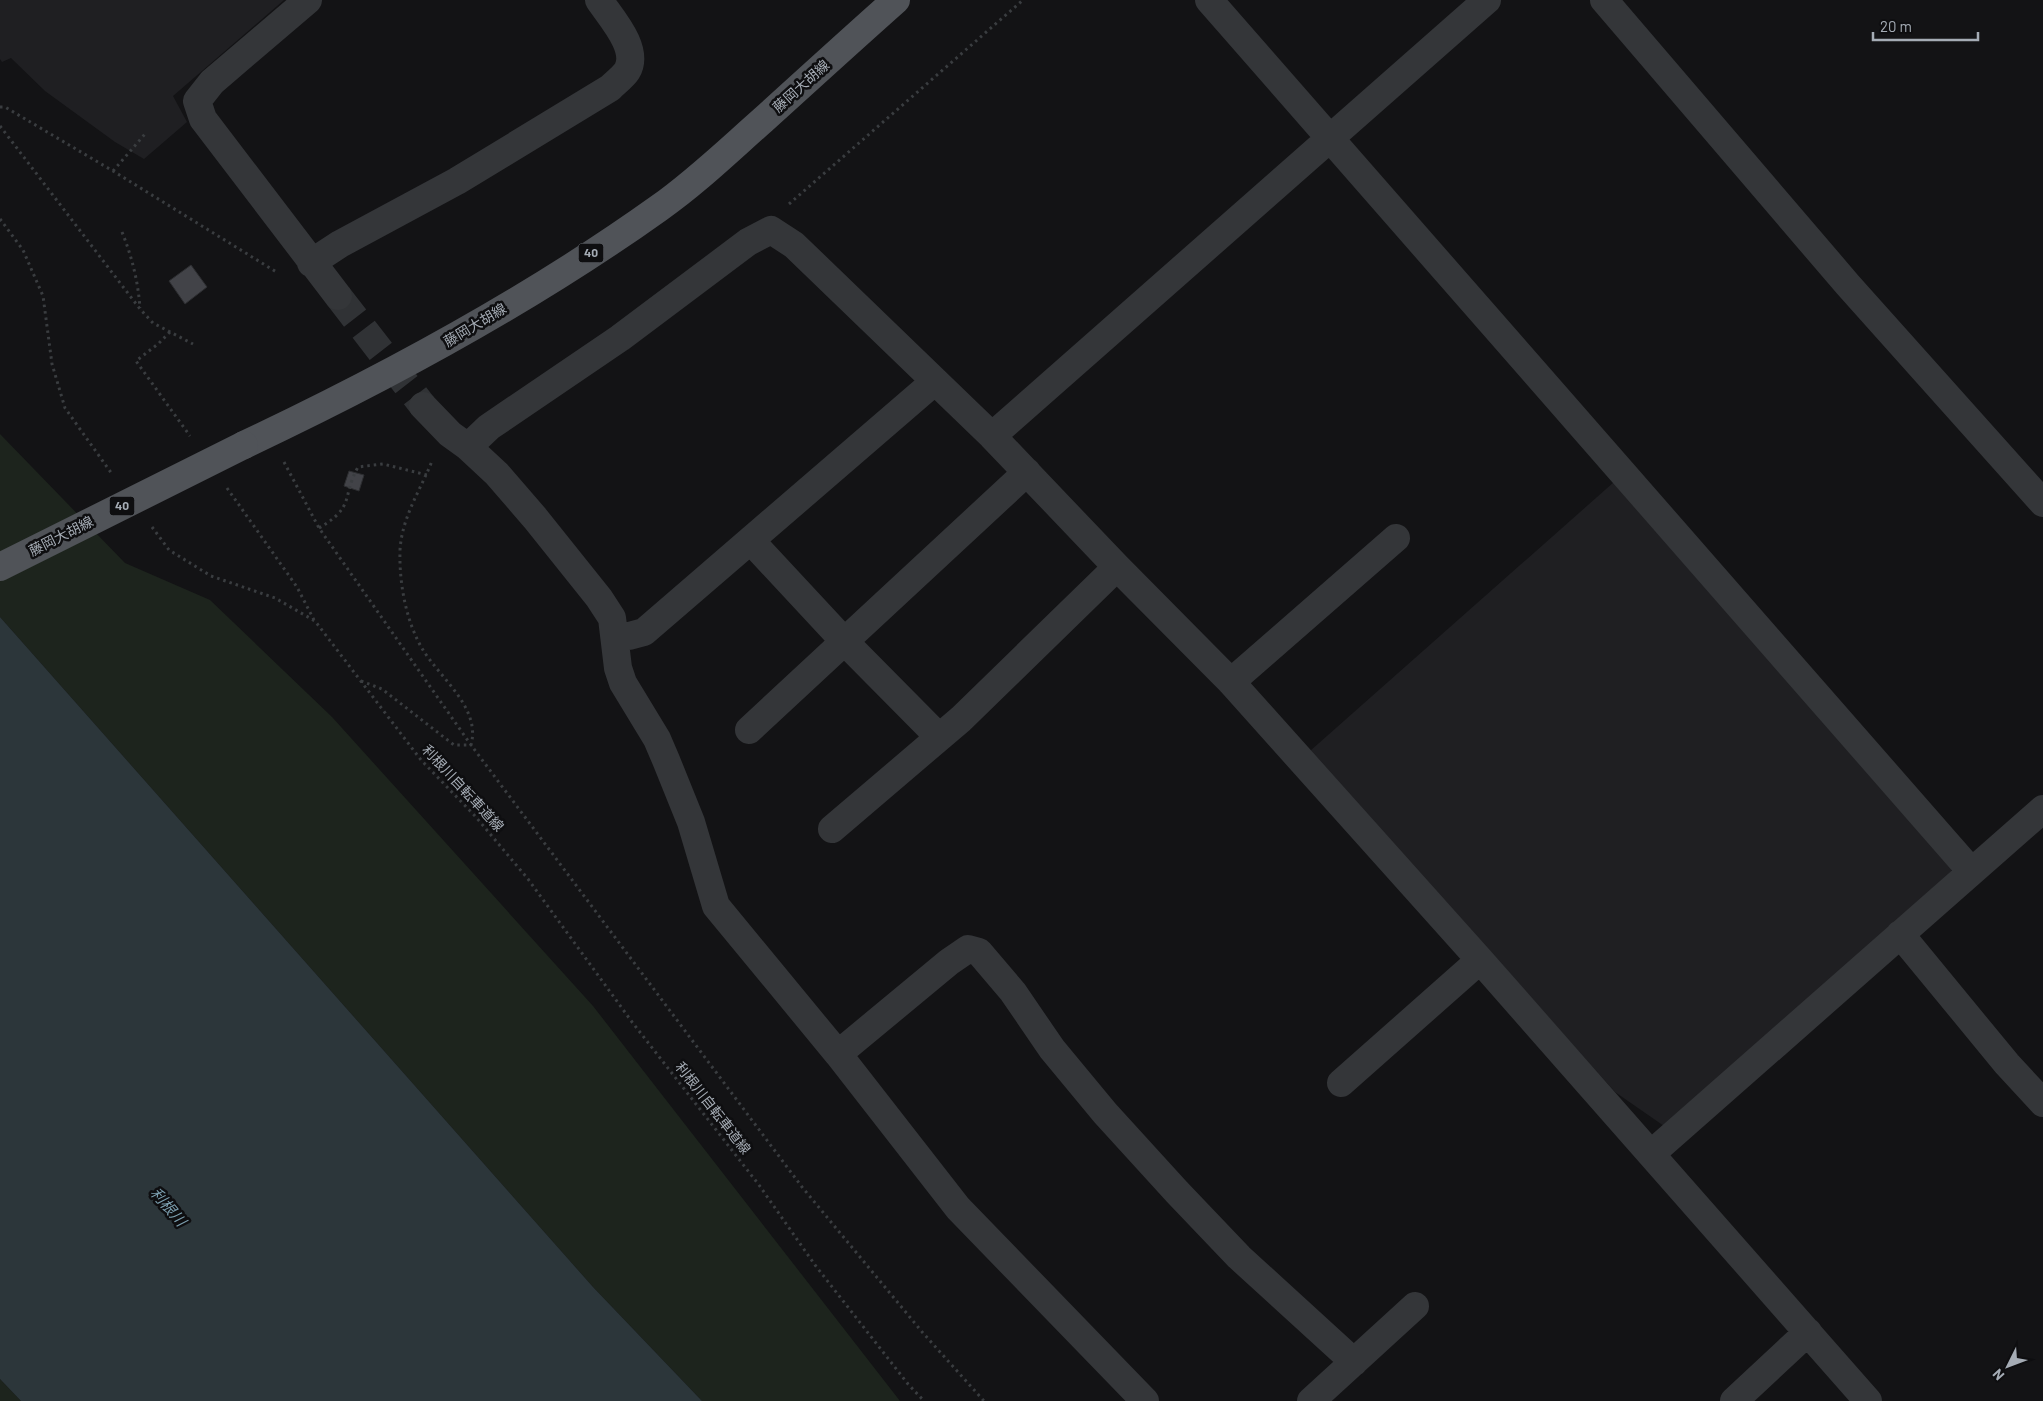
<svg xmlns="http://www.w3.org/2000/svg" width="2043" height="1401" font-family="Barlow,'Noto Sans JP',sans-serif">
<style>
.built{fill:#1f1f22}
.green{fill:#1d241d}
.water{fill:#2c363a}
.building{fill:#424348;stroke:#2d2e31}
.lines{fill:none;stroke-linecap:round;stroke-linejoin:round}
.minor-tunnel{stroke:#303235;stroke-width:28;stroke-dasharray:28 14;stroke-linecap:butt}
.path{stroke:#3a3d40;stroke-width:3;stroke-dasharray:2.5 4;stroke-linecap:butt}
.minor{stroke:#343639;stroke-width:28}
.major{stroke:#505358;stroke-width:28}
.major-bridge{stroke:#505358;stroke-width:28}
.labels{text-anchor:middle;stroke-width:5;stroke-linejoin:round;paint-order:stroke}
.shield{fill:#0e0e10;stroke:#787d84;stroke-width:1}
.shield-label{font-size:12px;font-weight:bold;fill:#a5acb5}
.street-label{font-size:14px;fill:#a5acb5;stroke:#0e0e10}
.water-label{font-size:15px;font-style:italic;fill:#7c9faf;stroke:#0e0e10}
</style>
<rect width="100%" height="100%" fill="#131315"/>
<path class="built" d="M 0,0 L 284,0 L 173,96 L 187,122 L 144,159 L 115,142 L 45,91 L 11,58 L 2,62 L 0,59 Z
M 1614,482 L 1950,861 L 1952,874 L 1664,1126 L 1615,1092 L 1310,751 Z"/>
<path class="green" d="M 0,434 L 125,563 L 210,600 L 332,717 L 593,1006 L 900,1401 L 702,1401 L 593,1287 L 0,617 Z
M 0,1379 L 21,1401 L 0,1401 Z"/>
<path class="water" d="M 0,617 L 593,1287 L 702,1401 L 21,1401 L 0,1379 Z"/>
<path class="building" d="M 191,265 L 207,287 L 185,304 L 169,281 Z
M 349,471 L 364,475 L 359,491 L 344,486 Z"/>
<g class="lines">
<path class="minor-tunnel" d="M 338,296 L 423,406"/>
<path class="path" d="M 0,107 L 5,107 L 113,171 L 278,273
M 0,126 L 140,309 L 153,323 L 193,344
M 113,171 L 145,134
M 789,204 L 1023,0
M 0,219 L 23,250 L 43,296 L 52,364 L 65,408 L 112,474
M 122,232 C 132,257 138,281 140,308
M 170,332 L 158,344 L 136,361 L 190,436
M 284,462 L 319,528 L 471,745 L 802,1187 L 923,1333 L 984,1401
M 227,488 L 297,587 L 314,620
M 152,527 L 169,550 L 211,576 L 275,598 L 315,621 L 421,760 L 475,816 L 528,879 L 632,1022 L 759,1185 L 815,1265 L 908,1384 L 924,1401
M 319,528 C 356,506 341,498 358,467 L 383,464 L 427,475
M 361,681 L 382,689 L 454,745 L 471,745 C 481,708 441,679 423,650 C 406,622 399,583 400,550 C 402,517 420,491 432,461"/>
<path class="minor" d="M 308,0 L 212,82 L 197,101 L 203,119 L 338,296
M 1209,0 L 1971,871
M 1604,0 L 1848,285 L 2043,503
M 311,263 L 340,244 L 457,181 L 610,88 C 615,83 623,77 627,71 C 640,49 611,18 599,0
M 423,406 L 450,434 L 468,447 L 497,474 L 535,518 L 599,598 L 612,618 L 618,668 L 623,683 L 657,739 L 666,760 L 691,822 L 716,906 L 838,1054 L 958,1208 L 1145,1401
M 992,436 L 1487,0
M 468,447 L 489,427 L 620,338 L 748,242 L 771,230 L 794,245 L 992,436 L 1117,567 L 1231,682 L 1480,960 L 1868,1401
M 752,542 L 845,642 L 939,737
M 615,636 L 629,636 L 644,632 L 934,382
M 1231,682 L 1396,538
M 749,730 L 1027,472
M 832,829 L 961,719 L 1117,567
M 1900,934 L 2007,1064 L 2043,1103
M 838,1054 L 949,962 L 968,949 L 979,952 L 1013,992 L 1052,1049 L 1105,1113 L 1177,1192 L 1239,1257 L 1354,1362
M 1341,1083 L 1480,960
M 1651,1154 L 2043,809
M 1311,1401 L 1415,1306
M 1734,1401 L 1808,1332"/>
<path class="major" d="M 244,445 C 388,377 529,301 659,208 C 696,182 729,150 763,120 C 807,80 851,40 896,0"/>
<path class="major-bridge" d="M 0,567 L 244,445"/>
</g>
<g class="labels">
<g class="shield">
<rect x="578.5" y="243.5" width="25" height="19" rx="4"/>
<rect x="109.5" y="496.5" width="25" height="19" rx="4"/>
</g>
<g class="shield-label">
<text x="591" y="257">40</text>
<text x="122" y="510">40</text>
</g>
<g class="street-label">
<text transform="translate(801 86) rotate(-42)" y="5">藤岡大胡線</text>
<text transform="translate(475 325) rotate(-31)" y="5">藤岡大胡線</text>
<text transform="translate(61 536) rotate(-27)" y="5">藤岡大胡線</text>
<text transform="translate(463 788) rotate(47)" y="5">利根川自転車道線</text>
<text transform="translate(713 1108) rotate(52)" y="5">利根川自転車道線</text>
</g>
<g class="water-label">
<text transform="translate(168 1207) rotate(49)" y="5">利根川</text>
</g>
</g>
<g transform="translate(2008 1366) rotate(228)" stroke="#0e0e10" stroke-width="4" paint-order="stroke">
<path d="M0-4L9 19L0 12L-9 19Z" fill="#a5acb5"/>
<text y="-8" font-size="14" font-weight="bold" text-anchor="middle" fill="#a5acb5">N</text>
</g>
<path d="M1873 32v8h105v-8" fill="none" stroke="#a5acb5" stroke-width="2.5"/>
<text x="1880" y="32" font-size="15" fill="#a5acb5" stroke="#0e0e10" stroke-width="4" paint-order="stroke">20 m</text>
</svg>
